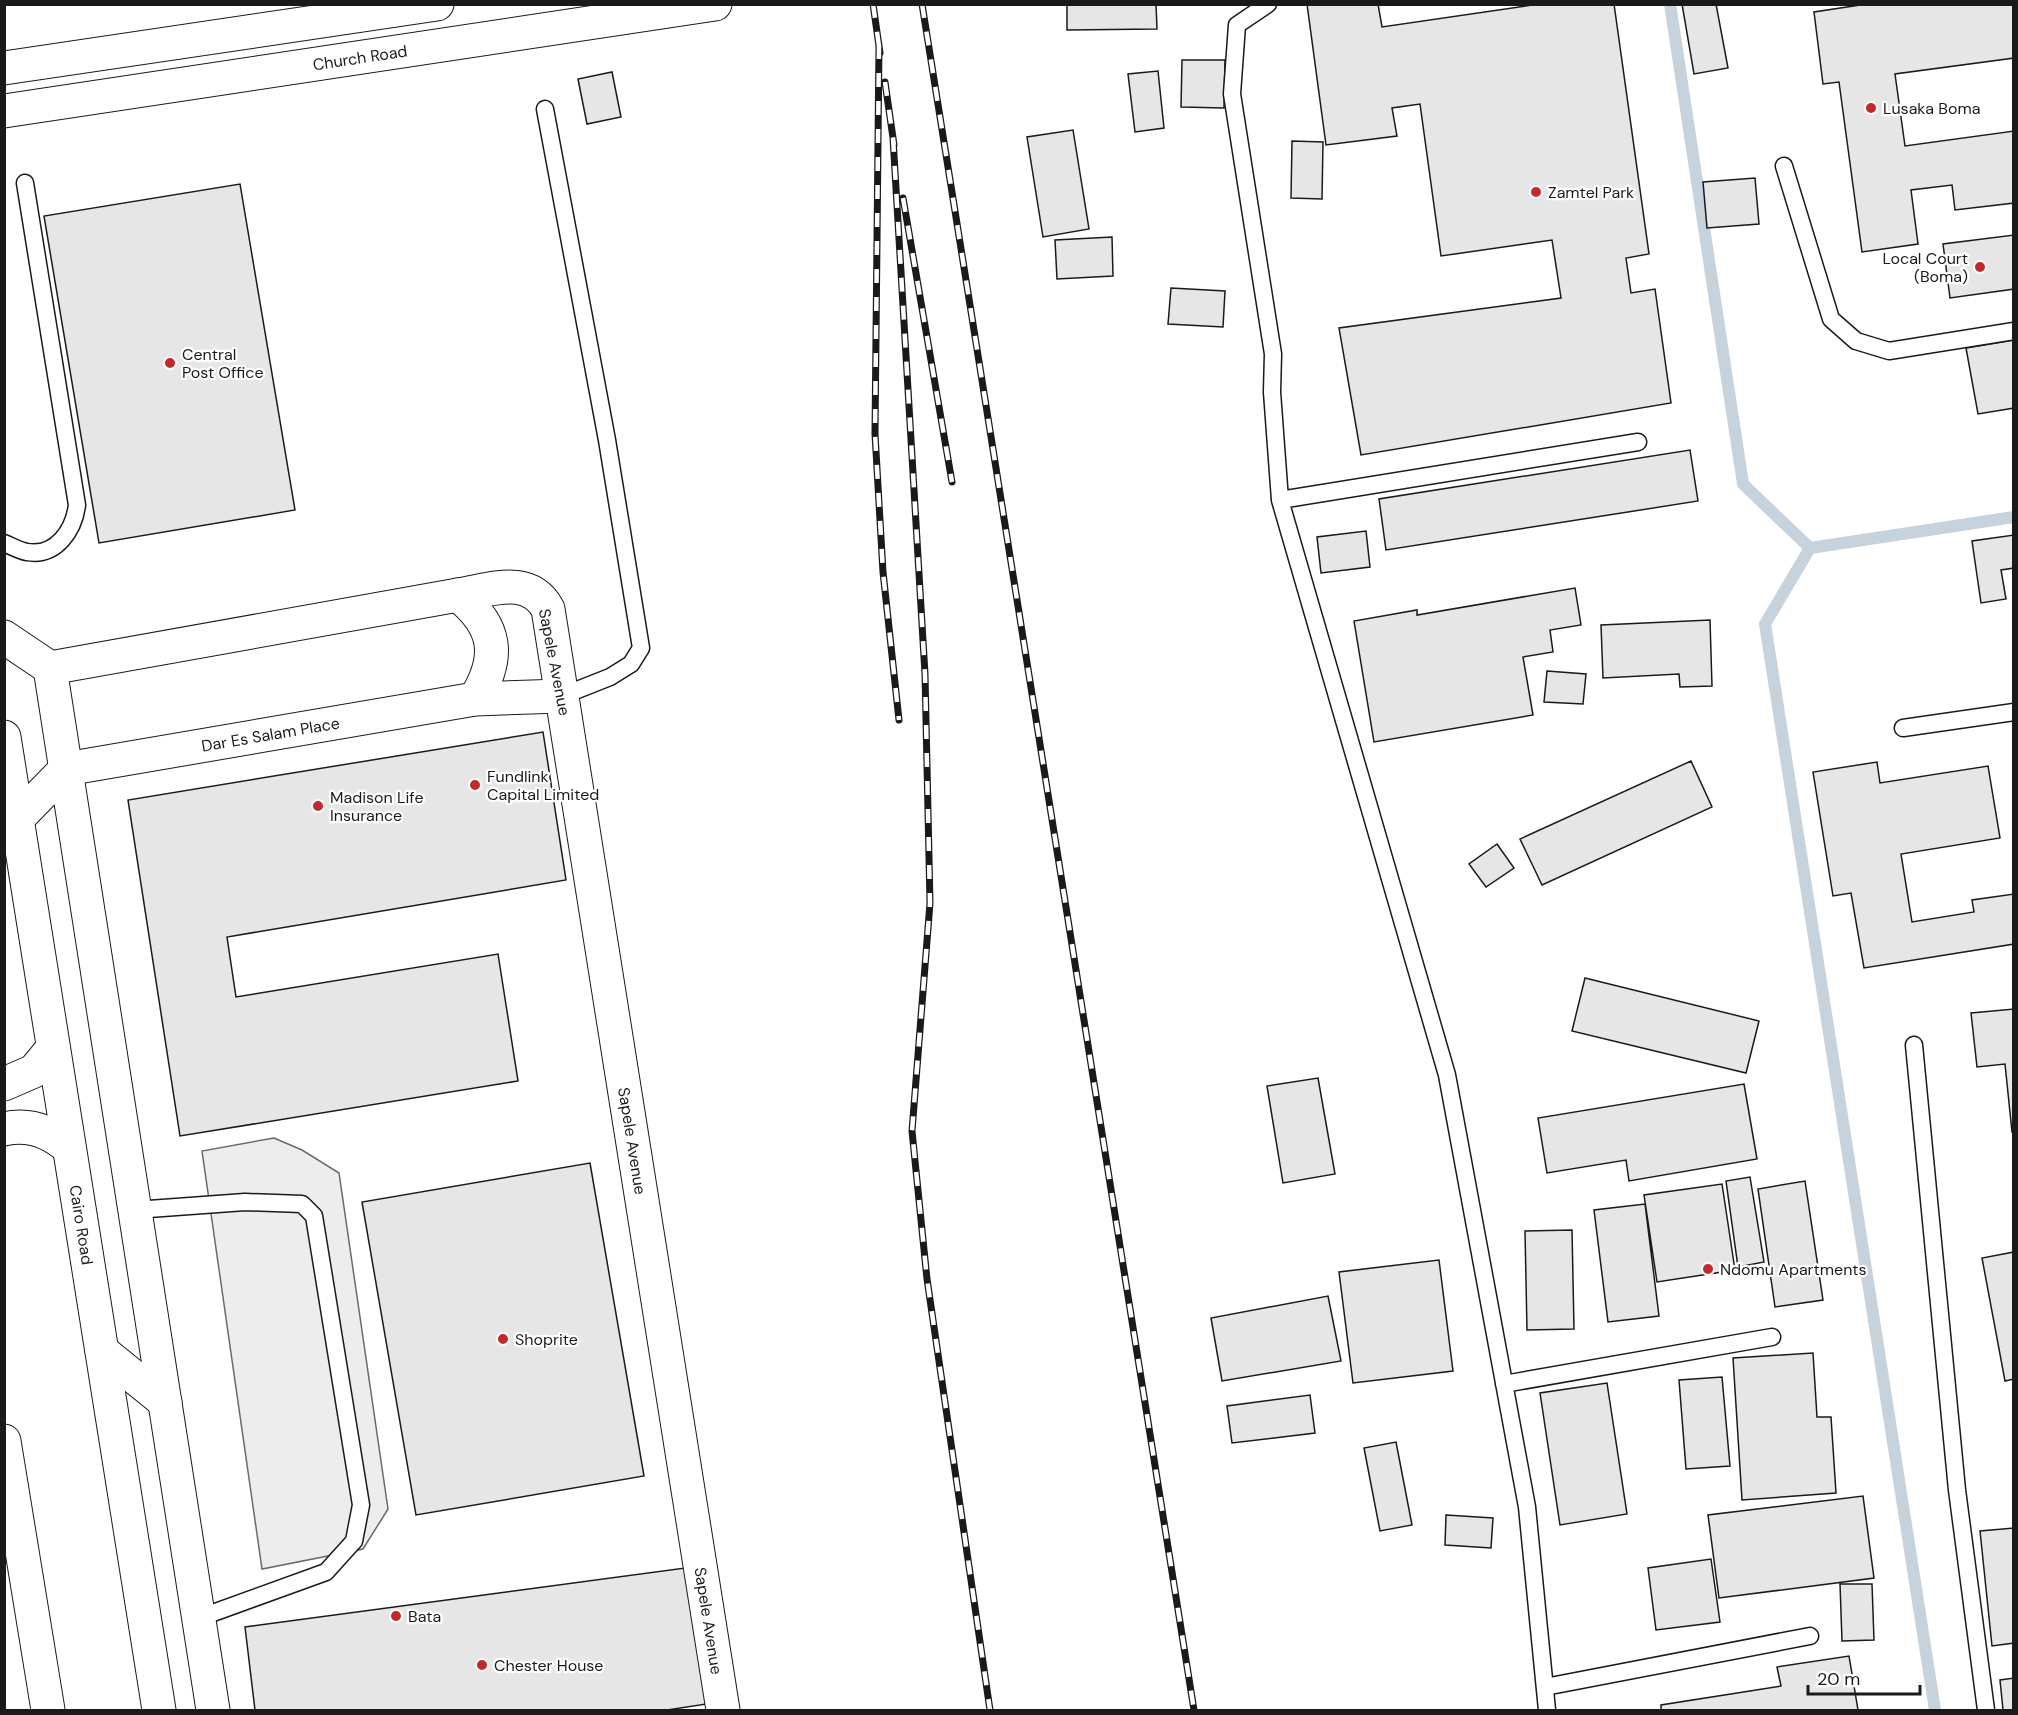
<svg xmlns="http://www.w3.org/2000/svg" width="2018" height="1715" font-family="'DM Sans',sans-serif">
<style>
.parking{fill:#ededed;stroke:#6a6a6a;stroke-width:1.5}
.lines{fill:none;stroke-linecap:round;stroke-linejoin:round}
.stream{stroke:#c6d2dc;stroke-width:12}
.building{fill:#e6e6e6;stroke:#1a1a1a;stroke-width:1.5}
.lane-casing{stroke:#1a1a1a;stroke-width:19}
.street-casing{stroke:#1a1a1a;stroke-width:35}
.secondary-casing{stroke:#1a1a1a;stroke-width:35}
.primary-casing{stroke:#1a1a1a;stroke-width:35}
.lane{stroke:#fff;stroke-width:16}
.street{stroke:#fff;stroke-width:33}
.secondary{stroke:#fff;stroke-width:33}
.primary{stroke:#fff;stroke-width:33}
.rail-casing{stroke:#1a1a1a;stroke-width:7}
.rail{stroke:#fff;stroke-width:4.5;stroke-dasharray:14;stroke-linecap:butt}
.poi-dot{fill:#c62828;stroke:#fff;stroke-width:2}
.labels{text-anchor:middle;stroke-width:4.5;stroke-linejoin:round;paint-order:stroke}
.street-label{font-size:16px;fill:#1a1a1a;stroke:#fff}
.poi-label{font-size:16px;fill:#1a1a1a;stroke:#fff;text-anchor:start}
</style>
<rect width="100%" height="100%" fill="#fff"/>
<path class="parking" d="M 274,1138 L 302,1150 L 339,1173 L 388,1509 L 363,1549 L 262,1569 L 202,1151 Z"/>
<g class="lines">
<path class="stream" d="M 1670,4 L 1743,484 L 1810,548 L 1765,624 L 1935,1710
M 1810,548 L 2014,517"/>
</g>
<path class="building" d="M 1067,4 L 1156,4 L 1157,29 L 1067,30 Z
M 1307,4 L 1378,4 L 1382,27 L 1539,4 L 1614,4 L 1649,254 L 1626,258 L 1631,293 L 1655,289 L 1671,403 L 1361,455 L 1339,328 L 1561,298 L 1552,240 L 1441,256 L 1420,104 L 1392,108 L 1397,136 L 1326,145 Z
M 1682,4 L 1716,4 L 1728,68 L 1694,74 Z
M 1867,4 L 2014,4 L 2014,58 L 1895,74 L 1905,146 L 2014,131 L 2014,203 L 1955,210 L 1952,185 L 1911,190 L 1918,244 L 1862,252 L 1839,82 L 1823,84 L 1814,12 Z
M 1182,60 L 1225,60 L 1224,108 L 1181,107 Z
M 1158,71 L 1164,128 L 1135,132 L 1128,74 Z
M 612,72 L 621,117 L 587,124 L 578,79 Z
M 1073,130 L 1089,229 L 1043,237 L 1027,137 Z
M 1292,141 L 1323,142 L 1322,199 L 1291,198 Z
M 1755,178 L 1759,224 L 1707,228 L 1703,182 Z
M 240,184 L 295,510 L 99,543 L 44,216 Z
M 2014,235 L 2014,289 L 1950,298 L 1943,244 Z
M 1112,237 L 1113,276 L 1057,279 L 1055,240 Z
M 1171,288 L 1225,291 L 1223,327 L 1168,324 Z
M 2014,340 L 2014,408 L 1978,414 L 1966,348 Z
M 1690,450 L 1698,501 L 1386,550 L 1379,499 Z
M 1366,531 L 1370,567 L 1321,573 L 1317,537 Z
M 2014,535 L 2014,568 L 2001,570 L 2006,599 L 1981,603 L 1972,541 Z
M 1575,588 L 1581,625 L 1550,630 L 1553,652 L 1523,657 L 1533,715 L 1374,742 L 1354,621 L 1417,610 L 1417,615 Z
M 1710,620 L 1712,686 L 1680,687 L 1679,674 L 1603,678 L 1601,625 Z
M 1547,671 L 1586,674 L 1583,704 L 1544,702 Z
M 543,732 L 566,880 L 227,937 L 236,997 L 498,954 L 518,1081 L 180,1136 L 128,800 Z
M 1691,761 L 1712,807 L 1542,885 L 1520,839 Z
M 1877,762 L 1880,783 L 1988,766 L 2000,838 L 1901,854 L 1912,922 L 1974,912 L 1972,900 L 2014,894 L 2014,944 L 1864,968 L 1851,893 L 1833,896 L 1813,772 Z
M 1497,844 L 1514,868 L 1486,887 L 1469,864 Z
M 1585,978 L 1759,1021 L 1746,1073 L 1572,1031 Z
M 2014,1009 L 2014,1132 L 2012,1132 L 2005,1064 L 1977,1067 L 1971,1013 Z
M 1318,1078 L 1335,1174 L 1283,1183 L 1267,1086 Z
M 1744,1084 L 1757,1159 L 1629,1181 L 1626,1160 L 1547,1173 L 1538,1118 Z
M 590,1163 L 644,1476 L 416,1515 L 362,1202 Z
M 1750,1177 L 1764,1262 L 1738,1267 L 1726,1181 Z
M 1805,1181 L 1823,1300 L 1775,1307 L 1758,1189 Z
M 1722,1184 L 1735,1270 L 1657,1282 L 1644,1195 Z
M 1645,1204 L 1659,1316 L 1608,1322 L 1594,1210 Z
M 1572,1230 L 1574,1329 L 1527,1330 L 1525,1231 Z
M 2014,1252 L 2014,1379 L 2005,1381 L 1982,1258 Z
M 1439,1260 L 1453,1371 L 1353,1383 L 1339,1272 Z
M 1328,1296 L 1341,1361 L 1222,1381 L 1211,1318 Z
M 1813,1353 L 1817,1417 L 1831,1417 L 1836,1493 L 1742,1500 L 1733,1358 Z
M 1722,1377 L 1730,1466 L 1686,1469 L 1679,1380 Z
M 1607,1383 L 1627,1514 L 1560,1525 L 1540,1393 Z
M 1310,1395 L 1315,1433 L 1232,1443 L 1227,1406 Z
M 1396,1442 L 1412,1525 L 1380,1531 L 1364,1448 Z
M 1863,1496 L 1874,1578 L 1719,1598 L 1708,1515 Z
M 1446,1515 L 1493,1518 L 1491,1548 L 1445,1545 Z
M 2014,1528 L 2014,1643 L 1992,1646 L 1980,1531 Z
M 1711,1559 L 1720,1622 L 1656,1630 L 1648,1568 Z
M 685,1568 L 720,1702 L 667,1710 L 255,1710 L 245,1627 Z
M 1840,1584 L 1872,1584 L 1874,1640 L 1842,1641 Z
M 1849,1656 L 1858,1710 L 1661,1710 L 1661,1705 L 1781,1686 L 1777,1667 Z
M 2014,1678 L 2014,1710 L 2003,1710 L 2000,1680 Z"/>
<g class="lines">
<defs>
<path id="lane" d="M 1268,4 L 1237,25 L 1232,94 L 1273,354 L 1272,392 L 1280,500 L 1447,1075 L 1527,1507 L 1547,1710
M 545,109 L 607,440 L 641,648 L 631,664 L 610,677 L 562,696
M 1784,166 L 1831,319 L 1856,341 L 1889,351 L 2014,331
M 1280,500 L 1638,442
M 4,543 C 11,546 20,551 27,552 C 57,557 74,529 77,505 L 25,183
M 1903,728 L 2014,712
M 1914,1045 L 1957,1490 L 1986,1710
M 135,1210 L 245,1202 L 302,1204 L 314,1216 L 361,1505 L 354,1541 L 326,1572 L 199,1618
M 1504,1384 L 1772,1337
M 1545,1687 L 1810,1636"/>
<g id="street">
<path d="M 458,595 C 497,626 501,657 475,699"/>
<path d="M 4,637 L 50,668 L 213,1710"/>
<path id="s1" d="M 50,668 L 458,595 C 491,590 529,574 548,609 L 723,1710"/>
<path id="s2" d="M 18,818 L 66,769 L 475,699 L 562,696"/>
<path d="M 102,1351 L 165,1402"/>
</g>
<g id="secondary">
<path d="M 4,68 L 437,4"/>
<path id="s3" d="M 4,111 L 715,4"/>
</g>
<g id="primary">
<path id="s4" d="M 4,737 L 159,1710"/>
<path d="M 4,1084 L 34,1071 L 53,1048"/>
<path d="M 4,1129 C 29,1123 51,1132 69,1148"/>
<path d="M 4,1441 L 48,1710"/>
</g>
</defs>
<use href="#lane" class="lane-casing"/>
<use href="#street" class="street-casing"/>
<use href="#secondary" class="secondary-casing"/>
<use href="#primary" class="primary-casing"/>
<use href="#lane" class="lane"/>
<use href="#street" class="street"/>
<use href="#secondary" class="secondary"/>
<use href="#primary" class="primary"/>
<defs>
<path id="rail" d="M 873,4 L 880,53
M 922,4 L 1194,1710
M 879,45 L 875,434 L 883,572 L 899,720
M 885,82 L 894,145
M 893,138 L 925,674 L 930,903 L 912,1131 L 927,1279 L 990,1710
M 903,198 L 952,482"/>
</defs>
<use href="#rail" class="rail-casing"/>
<use href="#rail" class="rail"/>
</g>
<g class="poi-dot">
<circle cx="1871" cy="108" r="6"/>
<circle cx="1536" cy="192" r="6"/>
<circle cx="1980" cy="267" r="6"/>
<circle cx="170" cy="363" r="6"/>
<circle cx="475" cy="785" r="6"/>
<circle cx="318" cy="806" r="6"/>
<circle cx="1708" cy="1269" r="6"/>
<circle cx="503" cy="1339" r="6"/>
<circle cx="396" cy="1616" r="6"/>
<circle cx="482" cy="1665" r="6"/>
</g>
<g class="labels">
<g class="street-label">
<text dy="6" stroke="none"><textPath href="#s3" startOffset="360">Church Road</textPath></text>
<text transform="translate(555 662) rotate(79)" y="6">Sapele Avenue</text>
<text dy="6" stroke="none"><textPath href="#s2" startOffset="276">Dar Es Salam Place</textPath></text>
<text dy="6" stroke="none"><textPath href="#s1" startOffset="1052">Sapele Avenue</textPath></text>
<text dy="6" stroke="none"><textPath href="#s4" startOffset="494">Cairo Road</textPath></text>
<text dy="6" stroke="none"><textPath href="#s1" startOffset="1538">Sapele Avenue</textPath></text>
</g>
<g class="poi-label">
<text x="1883" y="114">Lusaka Boma</text>
<text x="1548" y="198">Zamtel Park</text>
<text x="1968" y="264" text-anchor="end">Local Court<tspan x="1968" dy="18">(Boma)</tspan></text>
<text x="182" y="360">Central<tspan x="182" dy="18">Post Office</tspan></text>
<text x="487" y="782">Fundlink<tspan x="487" dy="18">Capital Limited</tspan></text>
<text x="330" y="803">Madison Life<tspan x="330" dy="18">Insurance</tspan></text>
<text x="1720" y="1275">Ndomu Apartments</text>
<text x="515" y="1345">Shoprite</text>
<text x="408" y="1622">Bata</text>
<text x="494" y="1671">Chester House</text>
</g>
</g>
<rect width="2018" height="1715" fill="none" stroke="#1a1a1a" stroke-width="12"/>
<path d="M1808 1685v9h112v-9" fill="none" stroke="#1a1a1a" stroke-width="3"/>
<text x="1817" y="1685" font-size="18" fill="#1a1a1a" stroke="#ffffff" stroke-width="4.5" paint-order="stroke">20 m</text>
</svg>
